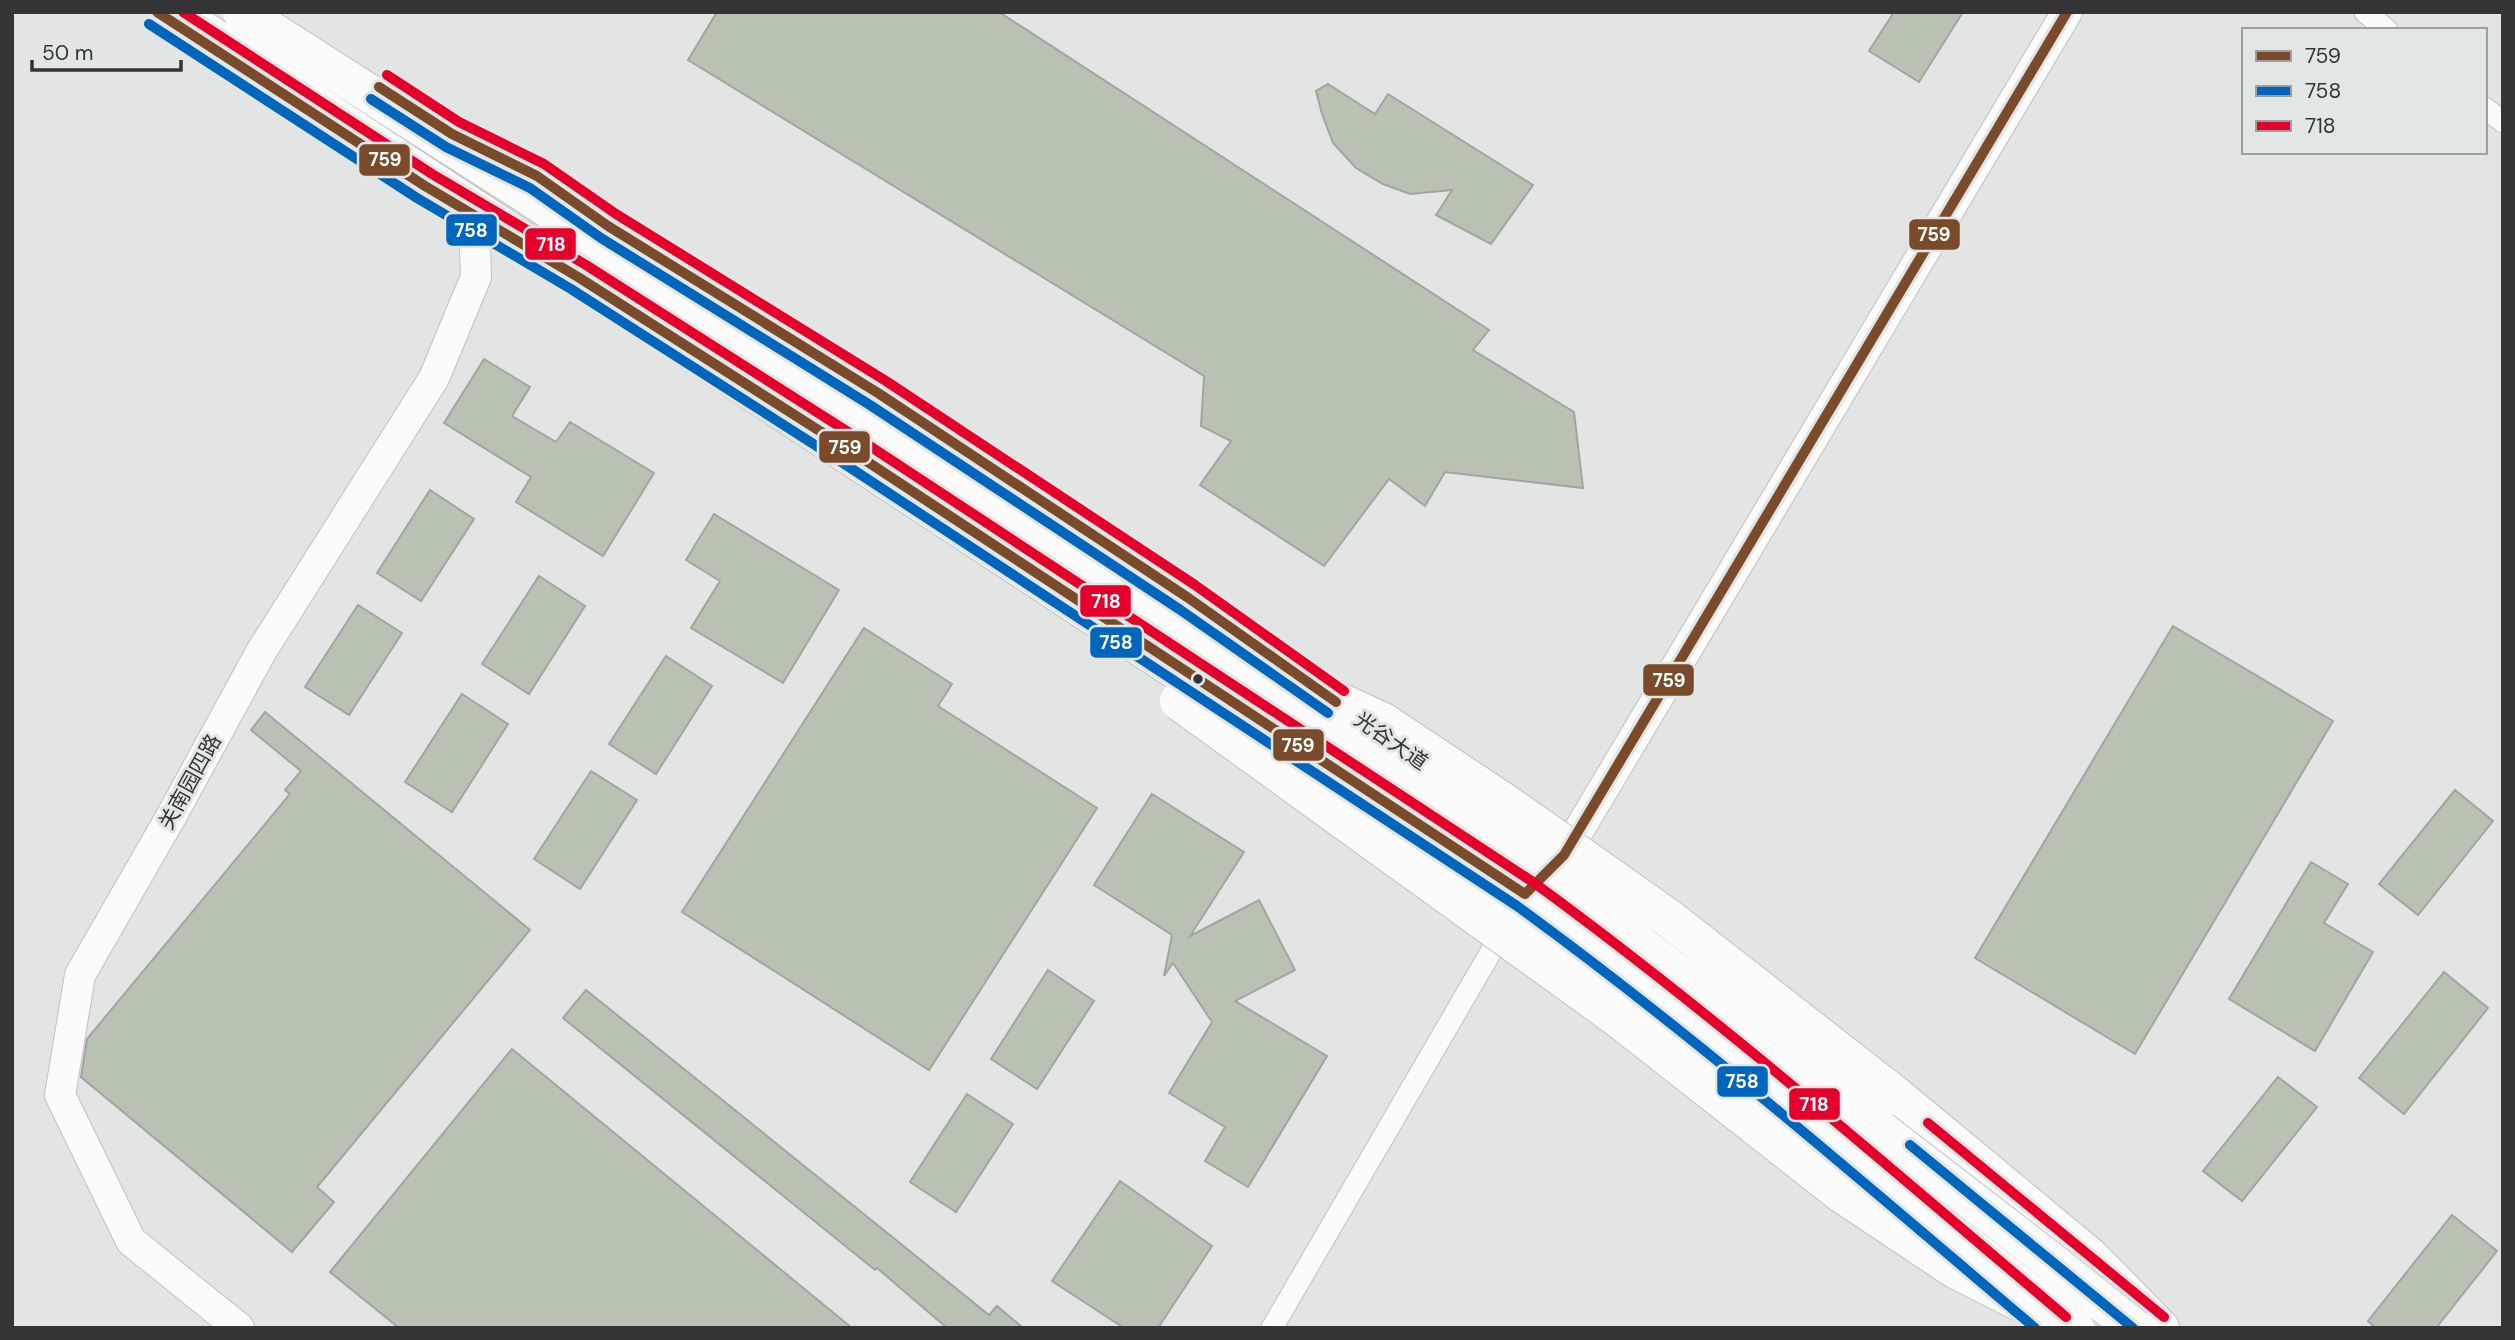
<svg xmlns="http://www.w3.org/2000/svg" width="2515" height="1340" font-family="'DM Sans','Noto Sans SC',sans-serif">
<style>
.building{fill:#b8c2b3;stroke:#a2a4a3;stroke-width:2}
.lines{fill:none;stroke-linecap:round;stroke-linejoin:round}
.street-casing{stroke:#c0c2c1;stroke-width:23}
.secondary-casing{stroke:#c0c2c1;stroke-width:32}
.primary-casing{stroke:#c0c2c1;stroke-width:35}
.highway-casing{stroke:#c0c2c1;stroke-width:40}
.street{stroke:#fbfbfb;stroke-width:21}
.secondary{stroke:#fbfbfb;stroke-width:30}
.primary{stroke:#fbfbfb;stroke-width:33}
.highway{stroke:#fbfbfb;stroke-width:38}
.highway-bridge-casing{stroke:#c0c2c1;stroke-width:40;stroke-linecap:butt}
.highway-bridge{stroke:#fbfbfb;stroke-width:38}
.bus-1-casing{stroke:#e2e6e4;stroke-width:16}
.bus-2-casing{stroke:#e2e6e4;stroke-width:16}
.bus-3-casing{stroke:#e2e6e4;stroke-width:16}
.bus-1{stroke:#7a4b2a;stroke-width:10}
.bus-2{stroke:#0065bd;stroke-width:10}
.bus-3{stroke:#e4002b;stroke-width:10}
.bus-dot{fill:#333433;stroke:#e2e6e4;stroke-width:2.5}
.labels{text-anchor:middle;stroke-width:6;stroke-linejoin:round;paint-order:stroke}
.street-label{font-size:21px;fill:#333433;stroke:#e2e6e4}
.line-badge{stroke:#e2e6e4;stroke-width:2.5}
.badge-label{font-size:19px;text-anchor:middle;font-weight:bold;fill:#fff}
</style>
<rect width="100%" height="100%" fill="#e3e5e4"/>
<path class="building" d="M 717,12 L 999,12 L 1489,330 L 1473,350 L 1574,412 L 1583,488 L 1445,472 L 1425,506 L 1389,479 L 1324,566 L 1200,485 L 1231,441 L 1201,426 L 1204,376 L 688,60 Z
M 1894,12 L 1963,12 L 1919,82 L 1869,51 Z
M 1328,84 L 1375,114 L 1388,94 L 1533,185 L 1491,244 L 1436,215 L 1452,190 L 1410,194 L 1383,184 L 1356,168 L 1333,143 L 1322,114 L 1316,91 Z
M 484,359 L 530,387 L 512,416 L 556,442 L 570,422 L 654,473 L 603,556 L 516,502 L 531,477 L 444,423 Z
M 430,490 L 474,519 L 421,601 L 377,573 Z
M 714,514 L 839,590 L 783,683 L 691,628 L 720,581 L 686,560 Z
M 539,576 L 585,606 L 529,694 L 482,664 Z
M 358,605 L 402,633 L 349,715 L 305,687 Z
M 2173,626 L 2333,721 L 2135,1054 L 1975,958 Z
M 864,628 L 952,684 L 938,706 L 1097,808 L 929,1070 L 682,912 Z
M 666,656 L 712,686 L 656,774 L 609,744 Z
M 462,694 L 508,724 L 452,812 L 405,782 Z
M 265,712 L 530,930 L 317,1187 L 334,1202 L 292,1252 L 81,1077 L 87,1039 L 290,794 L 285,790 L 301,771 L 251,730 Z
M 591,771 L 637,800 L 580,889 L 534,859 Z
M 2455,790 L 2493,821 L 2418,915 L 2379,884 Z
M 1152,794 L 1244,852 L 1190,936 L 1259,900 L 1295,970 L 1235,1001 L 1327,1056 L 1248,1187 L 1205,1161 L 1225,1127 L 1169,1093 L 1212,1022 L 1173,963 L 1164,976 L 1172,935 L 1094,885 Z
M 2311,862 L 2348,884 L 2324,923 L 2373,952 L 2315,1051 L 2229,999 Z
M 1048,970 L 1094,1001 L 1037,1089 L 991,1059 Z
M 2444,972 L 2488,1008 L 2404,1114 L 2359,1078 Z
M 586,990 L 989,1315 L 997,1306 L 1023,1328 L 947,1328 L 877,1268 L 875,1270 L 563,1018 Z
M 512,1049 L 852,1328 L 399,1328 L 330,1272 Z
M 2278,1077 L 2317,1107 L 2242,1201 L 2203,1171 Z
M 967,1094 L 1013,1124 L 956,1212 L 910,1182 Z
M 1120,1181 L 1212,1246 L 1158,1328 L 1124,1328 L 1052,1281 Z
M 2452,1215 L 2497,1251 L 2436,1328 L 2376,1328 L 2368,1321 Z"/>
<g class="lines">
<defs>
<path id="street" d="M 2365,12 L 2387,30
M 2485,108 L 2503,122
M 1272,1328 L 1506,926"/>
<path id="secondary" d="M 1555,864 L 1564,855 L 2067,12
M 239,1328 L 131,1241 L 60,1095 L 80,975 L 172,815 L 261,652 L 434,378 L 476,277 L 474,215"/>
<path id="primary" d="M 486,152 L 537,176 L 608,226 L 878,393 L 1187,597 L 1342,706"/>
<path id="highway" d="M 1896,1096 L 2090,1257 L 2160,1328
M 1841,1193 L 1955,1269 L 2034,1309"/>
</defs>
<use href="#street" class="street-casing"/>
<use href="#secondary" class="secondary-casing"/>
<use href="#primary" class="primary-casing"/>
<use href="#highway" class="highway-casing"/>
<use href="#street" class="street"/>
<use href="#secondary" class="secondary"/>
<use href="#primary" class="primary"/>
<use href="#highway" class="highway"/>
<defs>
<path id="highway-bridge" d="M 175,12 L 1266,729 L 1541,918 L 2075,1328
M 242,12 L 512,185 L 1244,661 L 1565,887 L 2048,1259 L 2134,1328
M 1320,693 L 1383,722 L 1508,805 L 1667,917 L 1896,1096
M 1179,701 L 1618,1018 L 1841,1193"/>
</defs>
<use href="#highway-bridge" class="highway-bridge-casing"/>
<use href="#highway-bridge" class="highway-bridge"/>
<defs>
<path id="bus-1" d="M 157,12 L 425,186 L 578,277 L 848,449 L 1525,894
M 379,87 L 452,134 L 537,176 L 608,226 L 878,393 L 1187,597 L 1336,702
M 1525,894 L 1564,855 L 2067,12"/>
<path id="bus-2" d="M 149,24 L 417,198 L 571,289 L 840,461 L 1517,906 C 1697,1037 1865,1184 2035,1328
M 371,99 L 446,147 L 530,188 L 601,238 L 870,405 L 1179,609 L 1328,713
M 1910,1145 L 2133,1328"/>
<path id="bus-3" d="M 183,12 L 432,174 L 586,265 L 856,437 L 1533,882 C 1718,1017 1891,1169 2066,1317
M 387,75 L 459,122 L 544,164 L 616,214 L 886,381 L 1195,585 L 1344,691
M 1928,1123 L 2164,1317"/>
</defs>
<use href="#bus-1" class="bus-1-casing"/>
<use href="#bus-2" class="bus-2-casing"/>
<use href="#bus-3" class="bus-3-casing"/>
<use href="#bus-1" class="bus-1"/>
<use href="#bus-2" class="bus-2"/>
<use href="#bus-3" class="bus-3"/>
</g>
<circle class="bus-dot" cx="1198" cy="679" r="6"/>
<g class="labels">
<g class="street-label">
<text transform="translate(1391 741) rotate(35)" y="7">光谷大道</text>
<text transform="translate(190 782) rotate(-61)" y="7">关南园四路</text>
</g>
</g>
<g class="line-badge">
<rect x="358" y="143" width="53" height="34" rx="7" fill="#7a4b2a"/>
<rect x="445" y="213" width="53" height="34" rx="7" fill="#0065bd"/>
<rect x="1908" y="218" width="53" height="33" rx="7" fill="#7a4b2a"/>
<rect x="524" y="227" width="53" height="34" rx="7" fill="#e4002b"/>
<rect x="818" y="430" width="53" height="34" rx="7" fill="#7a4b2a"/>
<rect x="1079" y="584" width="53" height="34" rx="7" fill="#e4002b"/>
<rect x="1089" y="626" width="54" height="33" rx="7" fill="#0065bd"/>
<rect x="1642" y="663" width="53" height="34" rx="7" fill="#7a4b2a"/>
<rect x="1272" y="728" width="53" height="34" rx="7" fill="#7a4b2a"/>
<rect x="1716" y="1065" width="53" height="33" rx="7" fill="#0065bd"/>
<rect x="1788" y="1087" width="53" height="34" rx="7" fill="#e4002b"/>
</g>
<g class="badge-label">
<text x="385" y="166">759</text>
<text x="471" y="237">758</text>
<text x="1934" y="241">759</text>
<text x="551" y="251">718</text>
<text x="845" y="454">759</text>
<text x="1106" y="608">718</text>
<text x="1116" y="649">758</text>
<text x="1669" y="687">759</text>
<text x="1298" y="752">759</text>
<text x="1742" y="1088">758</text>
<text x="1814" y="1111">718</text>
</g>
<rect width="2515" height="1340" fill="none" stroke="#333433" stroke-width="28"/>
<rect x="2242" y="28" width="245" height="126" fill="#e2e6e4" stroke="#9c9f9d" stroke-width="2"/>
<rect x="2256" y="51" width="35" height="10" fill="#7a4b2a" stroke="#9c9f9d" stroke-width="2"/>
<text x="2305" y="63" font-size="21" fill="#333433">759</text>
<rect x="2256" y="86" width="35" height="10" fill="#0065bd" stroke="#9c9f9d" stroke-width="2"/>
<text x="2305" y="98" font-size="21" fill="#333433">758</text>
<rect x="2256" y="121" width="35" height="10" fill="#e4002b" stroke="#9c9f9d" stroke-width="2"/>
<text x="2305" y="133" font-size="21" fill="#333433">718</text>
<path d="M32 60v10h149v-10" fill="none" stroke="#333433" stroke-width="3.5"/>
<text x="42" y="60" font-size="21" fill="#333433" stroke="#e2e6e4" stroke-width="5" paint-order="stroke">50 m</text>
</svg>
